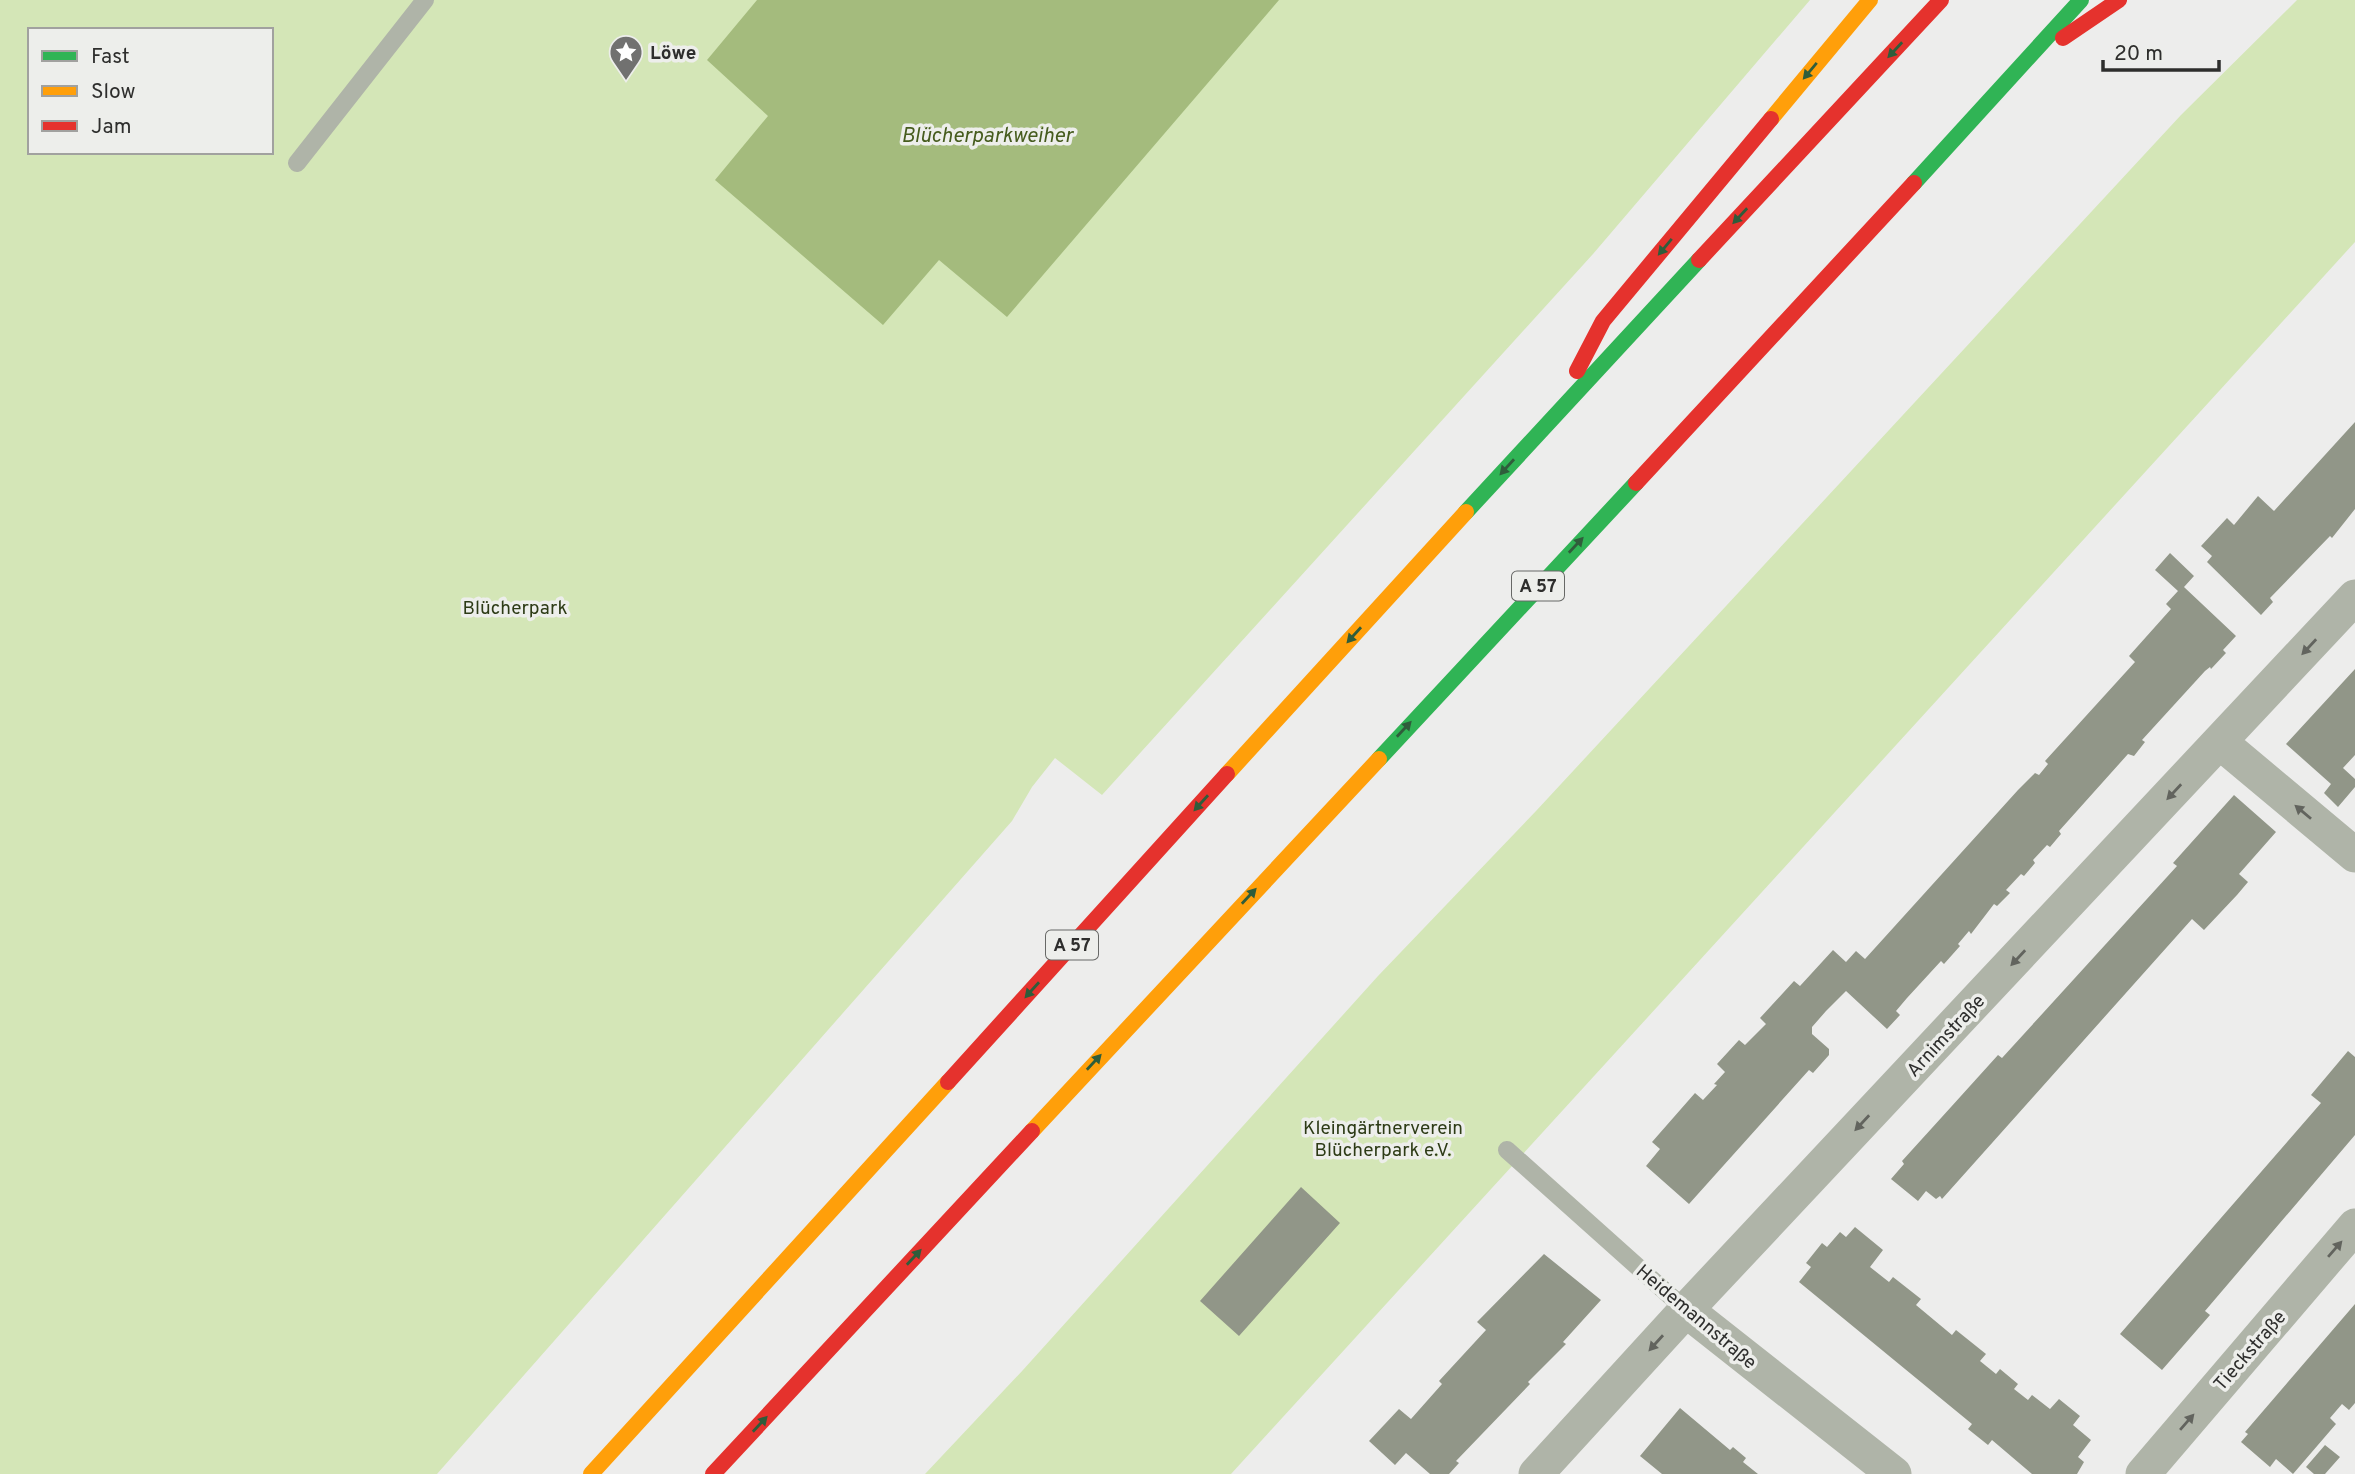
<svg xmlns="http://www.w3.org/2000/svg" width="2355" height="1474" font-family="Overpass,sans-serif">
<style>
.green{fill:#d4e6b7;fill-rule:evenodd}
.water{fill:#a4bb7d}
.building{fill:#919688}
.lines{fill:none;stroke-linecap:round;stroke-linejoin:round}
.lane{stroke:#afb4a8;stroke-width:18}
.street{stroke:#afb4a8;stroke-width:35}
.fast{stroke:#30b455;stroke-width:16}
.slow{stroke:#ff9f0a;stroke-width:16}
.jam{stroke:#e5322d;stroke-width:16}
.oneway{fill:#2f5d3b}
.oneway2{fill:#62645e}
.labels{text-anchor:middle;stroke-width:7;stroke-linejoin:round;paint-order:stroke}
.shield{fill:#edeeeb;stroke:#676866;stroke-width:2}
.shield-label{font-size:18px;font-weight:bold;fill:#2e2e2d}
.poi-label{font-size:19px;font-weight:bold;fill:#2e2e2d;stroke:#edeeeb;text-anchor:start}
.park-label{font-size:19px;fill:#2d3b16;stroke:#edeeeb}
.street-label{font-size:19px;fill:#2e2e2d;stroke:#edeeeb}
.water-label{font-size:21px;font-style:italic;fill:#465c1e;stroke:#edeeeb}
</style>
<rect width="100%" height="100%" fill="#ededec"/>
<path class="green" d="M 0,0 L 1810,0 L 1593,254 L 1102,795 L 1055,758 L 1032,787 L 1012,821 L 437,1474 L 0,1474 ZM 30,30 L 271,30 L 271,152 L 30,152 Z
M 2297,0 L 2355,0 L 2355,242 L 1231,1474 L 925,1474 L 1023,1370 L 1378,976 L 1536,811 L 2181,115 Z"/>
<path class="water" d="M 757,0 L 1279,0 L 1007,317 L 939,260 L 883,325 L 715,180 L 768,116 L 707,60 Z"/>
<path class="building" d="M 2355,422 L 2355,509 L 2332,538 L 2330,536 L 2270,598 L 2273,602 L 2261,615 L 2207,562 L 2212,556 L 2201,546 L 2227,518 L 2234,525 L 2258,496 L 2274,511 Z
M 2170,553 L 2194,576 L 2184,587 L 2236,636 L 2223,650 L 2226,653 L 2211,669 L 2210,667 L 2205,671 L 2142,740 L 2145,742 L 2134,756 L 2128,754 L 2059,831 L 2061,834 L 2050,847 L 2047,845 L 2033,860 L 2035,863 L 2024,876 L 2021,874 L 2006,890 L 2010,893 L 1997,906 L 1994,904 L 1971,934 L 1969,931 L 1958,944 L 1960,946 L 1944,964 L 1941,961 L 1907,998 L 1896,1011 L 1900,1015 L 1887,1029 L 1846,991 L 1826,1011 L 1812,1027 L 1812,1034 L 1829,1049 L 1829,1055 L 1813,1073 L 1809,1070 L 1689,1204 L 1646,1166 L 1660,1149 L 1652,1142 L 1695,1093 L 1703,1100 L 1717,1085 L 1714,1084 L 1725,1072 L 1717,1064 L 1739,1040 L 1745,1045 L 1766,1024 L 1760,1018 L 1794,981 L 1800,986 L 1833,950 L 1846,962 L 1856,951 L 1865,959 L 2018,790 L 2035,773 L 2039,775 L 2048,764 L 2045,761 L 2135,662 L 2129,656 L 2171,609 L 2166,604 L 2178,591 L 2155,570 Z
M 2355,669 L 2355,755 L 2343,768 L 2355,779 L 2355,787 L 2338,807 L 2324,793 L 2331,784 L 2286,744 Z
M 2234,795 L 2276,832 L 2239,874 L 2248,882 L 2237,895 L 2204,930 L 2192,919 L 1942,1199 L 1940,1196 L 1936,1199 L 1926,1191 L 1918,1201 L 1891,1179 L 1904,1164 L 1902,1161 L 1951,1107 L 1998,1055 L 2002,1058 L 2177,866 L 2173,863 Z
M 2348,1051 L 2355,1057 L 2355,1135 L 2205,1311 L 2210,1315 L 2162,1370 L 2120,1334 L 2321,1103 L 2311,1095 Z
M 1301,1187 L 1340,1223 L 1239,1336 L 1200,1301 Z
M 1855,1227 L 1883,1250 L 1870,1267 L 1889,1282 L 1893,1277 L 1921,1299 L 1916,1305 L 1952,1335 L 1956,1330 L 1986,1354 L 1980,1361 L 1996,1374 L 2000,1369 L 2018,1384 L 2014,1389 L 2028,1400 L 2032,1395 L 2050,1409 L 2059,1399 L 2080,1416 L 2073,1425 L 2091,1440 L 2078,1457 L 2084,1462 L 2077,1474 L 2032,1474 L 1992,1440 L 1988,1445 L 1968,1429 L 1972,1424 L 1799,1282 L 1811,1267 L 1806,1263 L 1822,1243 L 1827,1247 L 1840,1232 L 1846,1237 Z
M 1544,1254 L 1601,1300 L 1563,1342 L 1566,1344 L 1528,1382 L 1530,1384 L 1456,1461 L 1459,1463 L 1449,1474 L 1430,1474 L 1406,1453 L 1395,1465 L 1369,1441 L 1399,1409 L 1411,1419 L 1442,1384 L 1439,1381 L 1486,1330 L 1477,1322 Z
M 2355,1304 L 2355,1403 L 2349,1410 L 2342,1404 L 2330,1418 L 2336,1424 L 2293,1474 L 2276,1459 L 2270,1467 L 2241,1442 L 2248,1434 L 2245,1432 Z
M 1680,1408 L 1730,1450 L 1733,1447 L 1746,1458 L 1743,1462 L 1758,1474 L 1662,1474 L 1640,1456 Z
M 2325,1445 L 2340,1457 L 2325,1474 L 2314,1474 L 2306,1467 Z"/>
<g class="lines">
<path class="lane" d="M 297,163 L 425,0
M 1507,1150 L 1686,1310"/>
<path class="street" d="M 2221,743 L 2355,855
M 1686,1310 L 1894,1474
M 1536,1474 L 1686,1310 L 2355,597
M 2143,1474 L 2355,1226"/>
<path class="fast" d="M 1914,183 L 2081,0
M 1466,512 L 1699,260
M 1379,759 L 1636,483"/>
<path class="slow" d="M 1771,119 L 1870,0
M 1227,774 L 1466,512
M 1032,1131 L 1379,759
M 591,1474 L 948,1082"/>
<path class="jam" d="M 2063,38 L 2119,0
M 1699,260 L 1941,0
M 1577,371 L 1603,321 L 1771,119
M 1636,483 L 1914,183
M 948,1082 L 1227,774
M 713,1474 L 1032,1131"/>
</g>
<defs><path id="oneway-solid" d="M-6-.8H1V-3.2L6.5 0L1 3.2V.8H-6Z" transform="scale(1.75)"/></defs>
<g class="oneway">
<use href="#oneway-solid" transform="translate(1895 50) rotate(133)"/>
<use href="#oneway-solid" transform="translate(1810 71) rotate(130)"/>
<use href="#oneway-solid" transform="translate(1740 216) rotate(133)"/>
<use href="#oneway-solid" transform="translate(1665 247) rotate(130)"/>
<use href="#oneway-solid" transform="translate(1507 467) rotate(132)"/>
<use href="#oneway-solid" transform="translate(1576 545) rotate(-47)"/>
<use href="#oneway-solid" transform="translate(1354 635) rotate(132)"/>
<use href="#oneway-solid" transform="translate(1404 729) rotate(-47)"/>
<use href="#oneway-solid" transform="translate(1201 803) rotate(132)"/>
<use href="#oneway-solid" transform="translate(1249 896) rotate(-47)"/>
<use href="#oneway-solid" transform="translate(1032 990) rotate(132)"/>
<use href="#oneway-solid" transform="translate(1094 1062) rotate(-47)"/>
<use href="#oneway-solid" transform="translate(914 1257) rotate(-47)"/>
<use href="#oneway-solid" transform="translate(760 1424) rotate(-47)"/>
</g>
<g class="oneway2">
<use href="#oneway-solid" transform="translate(2309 647) rotate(133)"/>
<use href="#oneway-solid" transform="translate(2174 792) rotate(133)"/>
<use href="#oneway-solid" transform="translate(2303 812) rotate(-140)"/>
<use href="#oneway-solid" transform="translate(2018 958) rotate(133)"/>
<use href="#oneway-solid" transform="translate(1862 1123) rotate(133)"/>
<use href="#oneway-solid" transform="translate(2335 1249) rotate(-49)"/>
<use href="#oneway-solid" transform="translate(1656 1343) rotate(132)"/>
<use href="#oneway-solid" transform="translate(2187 1422) rotate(-49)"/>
</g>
<defs>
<symbol id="sight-pin" viewBox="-11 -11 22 30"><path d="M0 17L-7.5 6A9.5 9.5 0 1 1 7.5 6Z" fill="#717170" stroke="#edeeeb"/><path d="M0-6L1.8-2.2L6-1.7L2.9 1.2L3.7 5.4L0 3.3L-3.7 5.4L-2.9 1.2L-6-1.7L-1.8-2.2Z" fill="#fff"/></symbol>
</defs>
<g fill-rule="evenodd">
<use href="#sight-pin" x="607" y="33" width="38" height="52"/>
</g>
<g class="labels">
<g class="shield">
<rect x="1512" y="571.5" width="52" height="29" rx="5"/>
<rect x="1046" y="930.5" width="52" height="29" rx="5"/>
</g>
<g class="shield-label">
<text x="1538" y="592">A 57</text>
<text x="1072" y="951">A 57</text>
</g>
<g class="poi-label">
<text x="650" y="59">Löwe</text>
</g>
<g class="park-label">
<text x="515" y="614">Blücherpark</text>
<text x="1383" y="1134">Kleingärtnerverein<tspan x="1383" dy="22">Blücherpark e.V.</tspan></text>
</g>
<g class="street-label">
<text transform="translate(1945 1035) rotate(-47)" y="7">Arnimstraße</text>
<text transform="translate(1697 1316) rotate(40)" y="7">Heidemannstraße</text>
<text transform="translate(2249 1350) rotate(-49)" y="7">Tieckstraße</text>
</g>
<g class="water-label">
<text x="987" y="142">Blücherparkweiher</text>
</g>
</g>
<rect x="28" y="28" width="245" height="126" fill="#edeeeb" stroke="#a1a19f" stroke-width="2"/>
<rect x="42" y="51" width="35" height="10" fill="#30b455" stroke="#a1a19f" stroke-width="2"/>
<text x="91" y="63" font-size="21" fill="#2e2e2d">Fast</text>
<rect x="42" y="86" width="35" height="10" fill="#ff9f0a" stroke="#a1a19f" stroke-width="2"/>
<text x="91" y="98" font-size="21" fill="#2e2e2d">Slow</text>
<rect x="42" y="121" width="35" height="10" fill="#e5322d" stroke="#a1a19f" stroke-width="2"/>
<text x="91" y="133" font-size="21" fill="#2e2e2d">Jam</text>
<path d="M2103 60v10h116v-10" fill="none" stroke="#2e2e2d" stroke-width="3.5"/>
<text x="2114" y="60" font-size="21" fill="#2e2e2d" stroke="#edeeeb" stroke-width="5" paint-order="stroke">20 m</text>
</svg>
